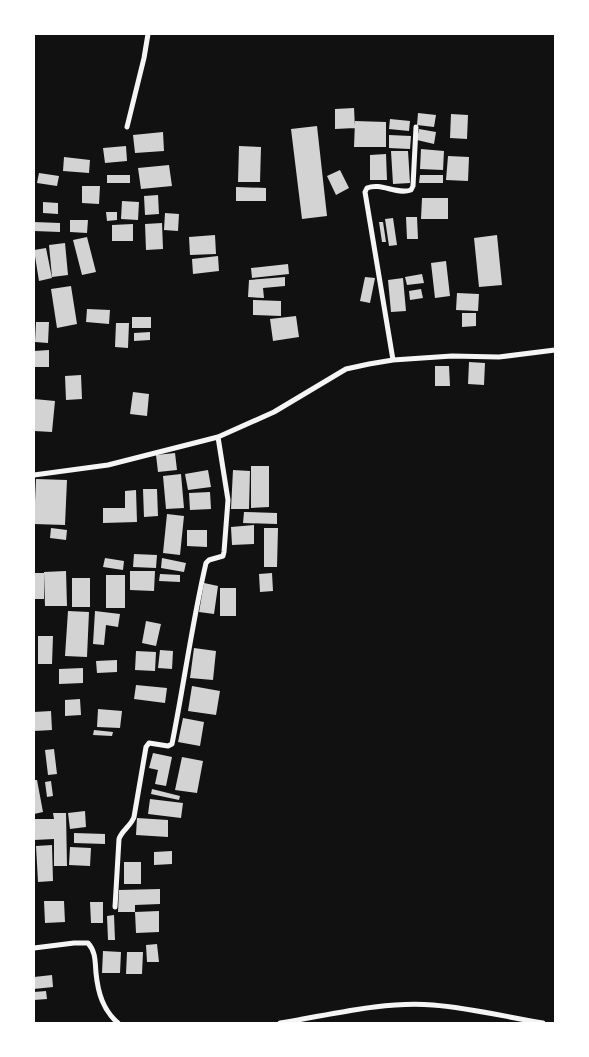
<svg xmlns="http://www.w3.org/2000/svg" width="589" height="1057" font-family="'Zilla Slab',serif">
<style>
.building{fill:#d3d3d3}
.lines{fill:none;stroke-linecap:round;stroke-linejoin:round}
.minor{stroke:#f5f5f5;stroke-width:5}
</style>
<rect width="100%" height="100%" fill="#111"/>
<path class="building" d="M 354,108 L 355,128 L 335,129 L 335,109 Z
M 418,113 L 436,115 L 434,127 L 417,125 Z
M 451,114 L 468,115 L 467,139 L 450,138 Z
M 390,119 L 410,121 L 409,131 L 389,129 Z
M 355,121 L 386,122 L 386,147 L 354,147 Z
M 317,126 L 327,216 L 302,219 L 291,129 Z
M 419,129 L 436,132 L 434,144 L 417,140 Z
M 163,132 L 164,151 L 135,153 L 133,135 Z
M 389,135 L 411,136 L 410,149 L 389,148 Z
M 126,146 L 127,161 L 105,163 L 103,148 Z
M 239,146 L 261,147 L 260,182 L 238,182 Z
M 421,149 L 444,151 L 443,170 L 420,169 Z
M 391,151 L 408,151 L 410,183 L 393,184 Z
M 386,154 L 387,180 L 370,180 L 370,155 Z
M 448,156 L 469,157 L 468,181 L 446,180 Z
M 64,157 L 90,160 L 89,173 L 63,171 Z
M 169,165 L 172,186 L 141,189 L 138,168 Z
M 340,170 L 349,188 L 336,195 L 327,176 Z
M 39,173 L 59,176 L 57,186 L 37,183 Z
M 107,175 L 130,175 L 130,183 L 107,183 Z
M 420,175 L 443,175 L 443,183 L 419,183 Z
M 82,186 L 100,186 L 99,204 L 82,203 Z
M 236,187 L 266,188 L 266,201 L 236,201 Z
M 158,195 L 159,214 L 145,215 L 144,196 Z
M 422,198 L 448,198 L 448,219 L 421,219 Z
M 122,201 L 139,202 L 138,220 L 121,219 Z
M 43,202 L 58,203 L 58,214 L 43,213 Z
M 106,212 L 117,212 L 117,220 L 107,221 Z
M 165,213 L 179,214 L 178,231 L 164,230 Z
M 406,217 L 417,217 L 418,239 L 407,239 Z
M 393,218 L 397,245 L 389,246 L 385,219 Z
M 70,220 L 88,220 L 87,233 L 70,232 Z
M 34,222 L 60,223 L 60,232 L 34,231 Z
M 379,222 L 383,222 L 386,242 L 382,242 Z
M 162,223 L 163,249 L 146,250 L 145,224 Z
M 133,224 L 133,241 L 112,241 L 112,225 Z
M 215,235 L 216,254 L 190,255 L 189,237 Z
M 497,235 L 502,285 L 479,287 L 474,238 Z
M 87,237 L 96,272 L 82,275 L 73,240 Z
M 65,243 L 68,275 L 52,277 L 49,245 Z
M 46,248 L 52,278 L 39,281 L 34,250 Z
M 218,256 L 219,271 L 193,274 L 192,259 Z
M 446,261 L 450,296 L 435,298 L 431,263 Z
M 288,264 L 289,274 L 252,278 L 251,268 Z
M 422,274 L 424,283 L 407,285 L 405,277 Z
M 285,277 L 285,286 L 263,288 L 264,298 L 248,297 L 249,280 Z
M 365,277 L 375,278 L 370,303 L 360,301 Z
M 403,278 L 406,311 L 391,312 L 388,280 Z
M 71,286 L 77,324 L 57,328 L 51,289 Z
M 421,289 L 423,298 L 410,300 L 409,291 Z
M 457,293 L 479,294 L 478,311 L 456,310 Z
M 253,300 L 281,301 L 281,316 L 253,315 Z
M 87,309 L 110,310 L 109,324 L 86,322 Z
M 462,313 L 476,313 L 476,326 L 462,327 Z
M 296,316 L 299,337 L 273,341 L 270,319 Z
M 132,317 L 151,317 L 151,328 L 132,328 Z
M 36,322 L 49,322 L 48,343 L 35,342 Z
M 116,323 L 129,323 L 128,348 L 115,347 Z
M 150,332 L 150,340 L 134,341 L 134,333 Z
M 49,350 L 49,367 L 34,367 L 34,351 Z
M 469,362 L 485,363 L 484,385 L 468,384 Z
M 435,366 L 449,366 L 450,386 L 435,386 Z
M 81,375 L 82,399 L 66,400 L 65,376 Z
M 133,392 L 149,394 L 147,416 L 130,414 Z
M 34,399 L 55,401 L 52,432 L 34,431 Z
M 175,453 L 177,470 L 158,472 L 156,455 Z
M 251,466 L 269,466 L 269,507 L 251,508 Z
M 208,470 L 211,487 L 188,490 L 185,474 Z
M 233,470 L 250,471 L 249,509 L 231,509 Z
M 181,474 L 184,508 L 166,509 L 163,476 Z
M 36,479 L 67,480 L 65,525 L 34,524 Z
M 143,489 L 157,489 L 158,516 L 144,517 Z
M 136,490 L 137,522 L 103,523 L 103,508 L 125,508 L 125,491 Z
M 210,492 L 211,509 L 190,510 L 189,493 Z
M 244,512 L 277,513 L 277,524 L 243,523 Z
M 167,514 L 184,516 L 180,555 L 163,553 Z
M 254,525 L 254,544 L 232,545 L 231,527 Z
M 51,528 L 67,530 L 66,540 L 50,538 Z
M 264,528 L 278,528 L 277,567 L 264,567 Z
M 187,530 L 207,530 L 207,547 L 187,546 Z
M 134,554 L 157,555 L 156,568 L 133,567 Z
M 105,558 L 124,561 L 123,570 L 103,567 Z
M 162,558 L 186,563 L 184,572 L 161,568 Z
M 66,571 L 67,606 L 45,606 L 44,572 Z
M 130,571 L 155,571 L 154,591 L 130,590 Z
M 34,573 L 44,573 L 44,599 L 34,599 Z
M 272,573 L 273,591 L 260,592 L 259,574 Z
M 160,574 L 180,575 L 180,582 L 159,581 Z
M 106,575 L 125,575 L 125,608 L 106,608 Z
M 72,578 L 90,578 L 90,607 L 72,607 Z
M 204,583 L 218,586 L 214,614 L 199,612 Z
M 220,588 L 236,588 L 236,616 L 220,616 Z
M 68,611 L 89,612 L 87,657 L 65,656 Z
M 95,611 L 120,614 L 118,627 L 106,625 L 104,645 L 93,644 Z
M 146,621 L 161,624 L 156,646 L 142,643 Z
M 38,636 L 53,636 L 52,664 L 38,664 Z
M 194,648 L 216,651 L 213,680 L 190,678 Z
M 160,650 L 173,651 L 172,669 L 158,668 Z
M 136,651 L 156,652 L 155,671 L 135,670 Z
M 117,660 L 117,672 L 97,673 L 96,661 Z
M 83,668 L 83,683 L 59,684 L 59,669 Z
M 136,685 L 167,688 L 165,703 L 134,699 Z
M 192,686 L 220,691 L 216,715 L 188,711 Z
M 80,699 L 81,715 L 65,716 L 65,700 Z
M 98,709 L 122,711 L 120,728 L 97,727 Z
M 51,711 L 52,730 L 34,731 L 34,712 Z
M 183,718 L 204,722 L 200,746 L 178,742 Z
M 94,730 L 113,732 L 112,736 L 93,735 Z
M 54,749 L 57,774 L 48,775 L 45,750 Z
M 153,753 L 172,757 L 166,786 L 155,784 L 158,770 L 149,768 Z
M 182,757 L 203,761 L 197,793 L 175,790 Z
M 34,780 L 37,780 L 43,812 L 34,814 Z
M 51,781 L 53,796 L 47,797 L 45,782 Z
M 152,789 L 180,796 L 179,800 L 151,794 Z
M 150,799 L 183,803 L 181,818 L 148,814 Z
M 85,811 L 86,827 L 70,829 L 68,813 Z
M 53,813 L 66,813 L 67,866 L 54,866 L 54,839 L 34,840 L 34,819 L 54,819 Z
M 137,818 L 168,820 L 168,837 L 136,835 Z
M 74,833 L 105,834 L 105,844 L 74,843 Z
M 52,845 L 53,881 L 38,882 L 36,846 Z
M 70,847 L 91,848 L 90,866 L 69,865 Z
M 172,851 L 172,864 L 154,865 L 154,852 Z
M 124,862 L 141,862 L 141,884 L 124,884 Z
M 160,889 L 160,904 L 135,905 L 135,912 L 118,912 L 119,890 Z
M 44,901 L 64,901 L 65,922 L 45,923 Z
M 90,902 L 103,902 L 103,923 L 91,923 Z
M 159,911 L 159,932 L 136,933 L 135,912 Z
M 114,915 L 115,940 L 108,940 L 107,916 Z
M 157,944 L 159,962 L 147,962 L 146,945 Z
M 103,951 L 121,952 L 120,973 L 102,973 Z
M 127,952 L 143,952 L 142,974 L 126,974 Z
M 52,975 L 53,987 L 34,989 L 34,977 Z
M 46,991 L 47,999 L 34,1000 L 34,992 Z"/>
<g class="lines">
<path class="minor" d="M 127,127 L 144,58 L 148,34
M 393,360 L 365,192 L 367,188 C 381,182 396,195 411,190 L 413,186 L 416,127
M 34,475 L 108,465 L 218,437 L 274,412 L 346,369 L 369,364 L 393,360 L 452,356 L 499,357 L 555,350
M 115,907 L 119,839 C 122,830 131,826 134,817 L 146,747 L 149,743 L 168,746 L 172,744 C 184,684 192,623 206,563 L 209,560 L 223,556 L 224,552 L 228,500 L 218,437
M 34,948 L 74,943 L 88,943 C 96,952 95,962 96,973 C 98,993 103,1010 118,1023
M 280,1023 C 330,1015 382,1001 433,1005 C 470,1008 507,1017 543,1023"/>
</g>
<rect width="589" height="1057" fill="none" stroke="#ffffff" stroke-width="70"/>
</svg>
